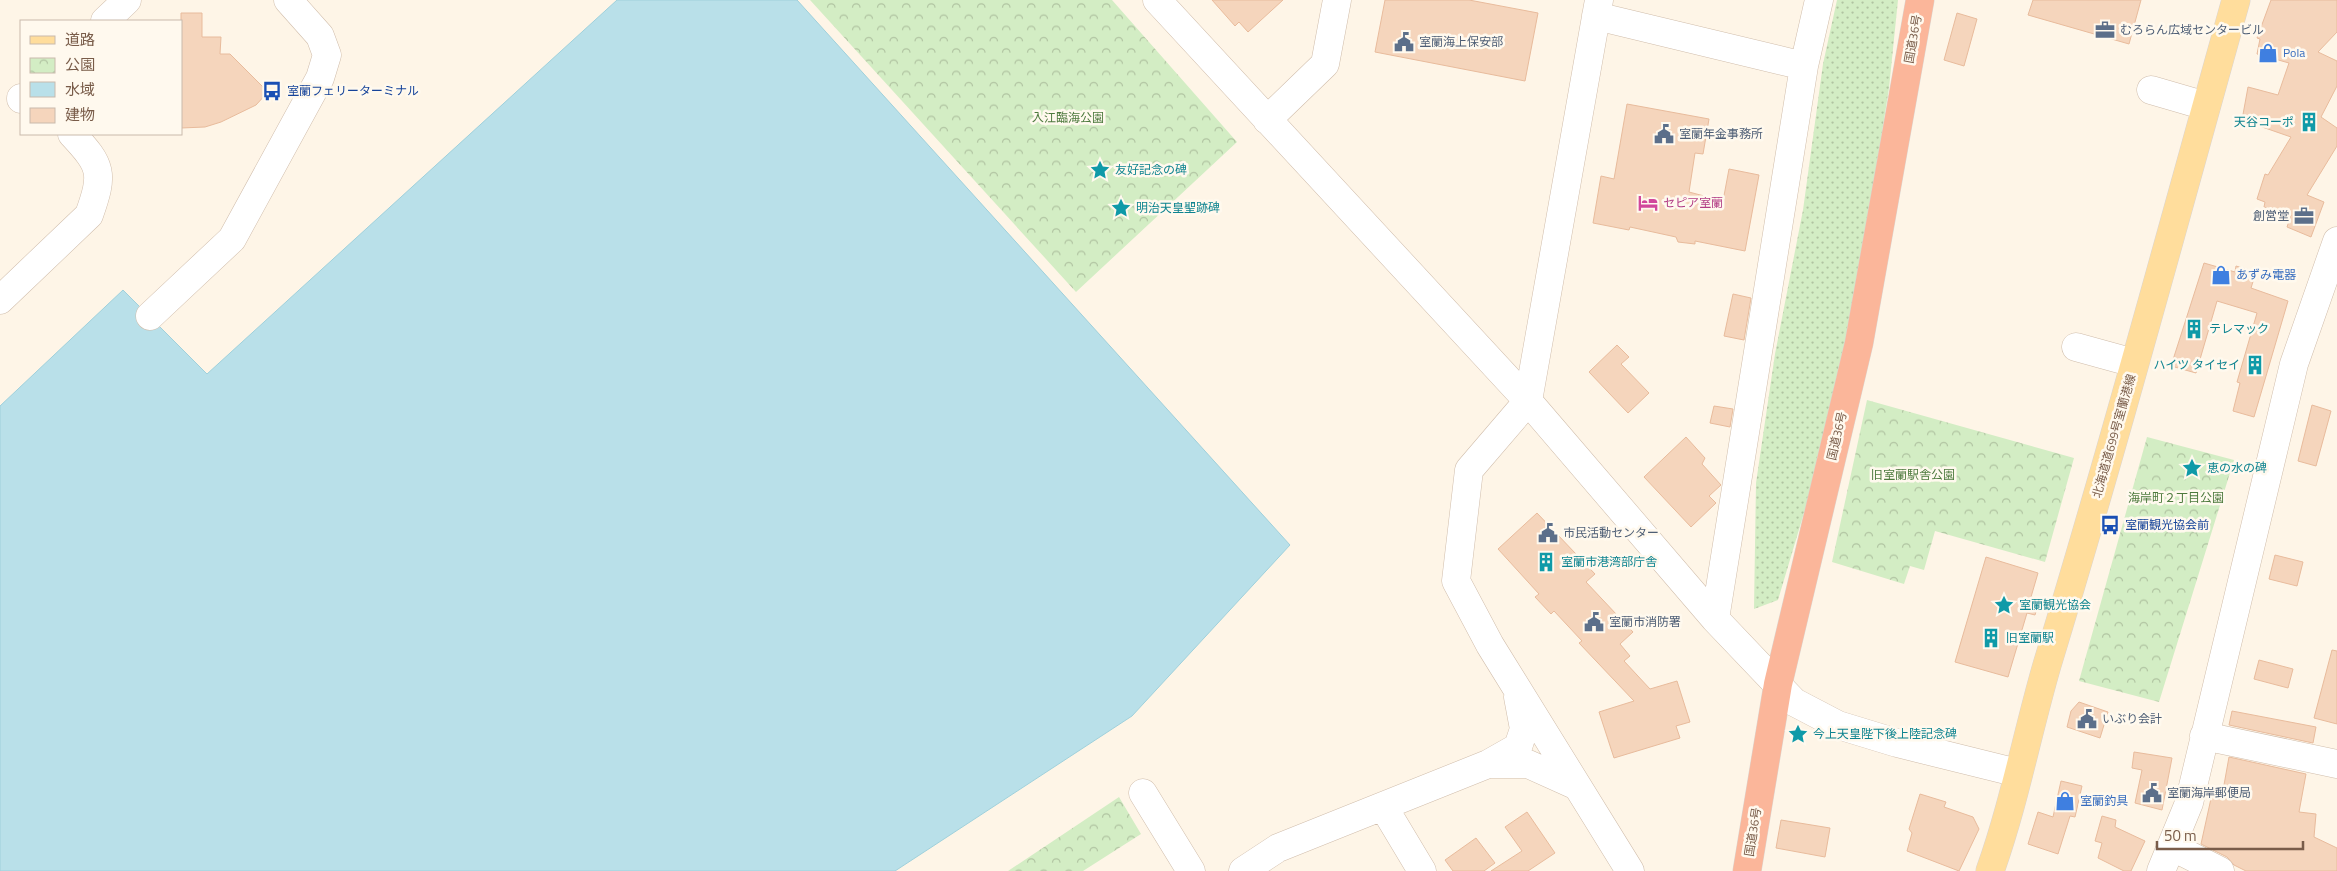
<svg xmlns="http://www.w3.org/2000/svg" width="2337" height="871" font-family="'Titillium Web','Noto Sans JP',sans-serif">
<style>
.grass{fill:url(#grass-dots)}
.park{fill:url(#park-crowns)}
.water{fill:#b9e0e9;stroke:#9fd0db}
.building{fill:#f5d5bc;stroke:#e8bb9c}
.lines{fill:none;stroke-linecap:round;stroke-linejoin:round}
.minor-casing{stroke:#d0bdab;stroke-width:29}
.major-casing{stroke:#dcd5d0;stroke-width:29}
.highway-casing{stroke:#dcd5d0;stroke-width:29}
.minor{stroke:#fff;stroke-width:28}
.major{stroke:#ffdd9c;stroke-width:28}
.highway{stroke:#fbb69a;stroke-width:28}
.labels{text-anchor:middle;stroke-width:5;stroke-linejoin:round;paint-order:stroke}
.service-label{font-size:12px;fill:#4e5e75;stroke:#fff9ee;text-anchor:start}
.street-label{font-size:12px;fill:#795c49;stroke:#fff9ee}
.shop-label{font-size:12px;fill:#366cbe;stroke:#fff9ee;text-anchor:start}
.transit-label{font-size:12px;fill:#164399;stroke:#fff9ee;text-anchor:start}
.park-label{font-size:12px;fill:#4d7a3d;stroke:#fff9ee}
.culture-label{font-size:12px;fill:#0d838f;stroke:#fff9ee;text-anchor:start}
.hotel-label{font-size:12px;fill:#b23c85;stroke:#fff9ee;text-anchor:start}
</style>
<defs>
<pattern id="grass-dots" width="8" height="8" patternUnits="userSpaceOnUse" patternTransform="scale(1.25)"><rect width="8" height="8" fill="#d3edc4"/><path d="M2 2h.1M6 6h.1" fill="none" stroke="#b0c3a1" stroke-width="1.8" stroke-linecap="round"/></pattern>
<pattern id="park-crowns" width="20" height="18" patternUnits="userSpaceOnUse" patternTransform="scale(1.25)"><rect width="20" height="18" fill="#d3edc4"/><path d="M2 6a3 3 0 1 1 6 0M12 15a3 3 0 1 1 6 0" fill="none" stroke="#b0c3a1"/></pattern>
</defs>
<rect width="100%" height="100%" fill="#fef5e7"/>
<path class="grass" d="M 1837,0 L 1898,0 L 1889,88 L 1862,260 L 1826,439 L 1778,600 L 1754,609 L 1756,483 L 1775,354 L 1803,210 L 1823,64 Z"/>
<path class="park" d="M 810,0 L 1112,0 L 1237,142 L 1076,292 Z
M 1867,400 L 2074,458 L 2045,562 L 1935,531 L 1924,570 L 1910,566 L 1904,584 L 1832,562 Z
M 2147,437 L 2234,460 L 2159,702 L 2079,681 Z
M 1119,797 L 1141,834 L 1083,871 L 1008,871 Z"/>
<path class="water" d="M 617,0 L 797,0 L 1290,545 L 1132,716 L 895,871 L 0,871 L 0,406 L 123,290 L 207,374 Z"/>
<path class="building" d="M 1212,0 L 1283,0 L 1248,32 L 1239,22 L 1235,26 Z
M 1385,0 L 1469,0 L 1538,13 L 1525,81 L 1375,52 Z
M 2033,0 L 2141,0 L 2129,44 L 2028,15 Z
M 2271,0 L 2337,0 L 2337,32 L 2318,52 L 2337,61 L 2337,86 L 2321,117 L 2337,128 L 2337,146 L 2307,195 L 2324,202 L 2311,237 L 2287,227 L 2291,215 L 2264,207 L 2265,202 L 2257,199 L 2265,174 L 2268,175 L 2291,137 L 2242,120 L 2248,87 L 2278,95 L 2289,63 L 2257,54 L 2260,39 L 2257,38 Z
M 181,13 L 202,13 L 202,37 L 221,37 L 220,54 L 230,54 L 268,92 L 256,105 L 221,122 L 205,127 L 181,128 Z
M 1957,13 L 1977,19 L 1964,66 L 1944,60 Z
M 1627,104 L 1709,119 L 1703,154 L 1695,153 L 1689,192 L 1723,201 L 1729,169 L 1759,175 L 1745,251 L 1695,241 L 1695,244 L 1678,242 L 1676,237 L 1630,227 L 1629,230 L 1593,223 L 1601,176 L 1614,179 Z
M 2204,263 L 2235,272 L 2236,266 L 2256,272 L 2251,288 L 2288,301 L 2254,417 L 2233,411 L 2240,383 L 2237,382 L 2257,313 L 2217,301 L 2196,373 L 2171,366 Z
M 1733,294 L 1751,298 L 1744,340 L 1724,336 Z
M 1617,345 L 1629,357 L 1621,364 L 1649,393 L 1628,413 L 1589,372 Z
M 2312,405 L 2331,411 L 2316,466 L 2298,461 Z
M 1714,406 L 1733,409 L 1730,427 L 1710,423 Z
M 1686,437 L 1705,458 L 1702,464 L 1721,485 L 1709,496 L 1716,503 L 1691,527 L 1644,477 Z
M 1537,513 L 1595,574 L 1586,582 L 1633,632 L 1620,644 L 1630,656 L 1624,661 L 1650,689 L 1677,681 L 1690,722 L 1676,726 L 1680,738 L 1614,758 L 1599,712 L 1634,701 L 1579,643 L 1582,641 L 1554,611 L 1551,614 L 1535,597 L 1539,594 L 1498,549 Z
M 2275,555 L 2303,562 L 2297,586 L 2269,579 Z
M 1986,557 L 2038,573 L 2031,597 L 2040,599 L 2035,615 L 2027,613 L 2008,677 L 1955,662 Z
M 2332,650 L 2337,651 L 2337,724 L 2314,718 Z
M 2259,660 L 2293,669 L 2288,688 L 2254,679 Z
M 2079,702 L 2108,712 L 2100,738 L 2067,727 L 2071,711 Z
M 2232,711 L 2316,727 L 2313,743 L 2229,725 Z
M 2134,752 L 2172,758 L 2162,810 L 2135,803 L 2142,770 L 2132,768 Z
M 2229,757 L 2306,774 L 2299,812 L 2316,814 L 2314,837 L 2337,848 L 2337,871 L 2246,871 L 2234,865 L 2227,857 L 2201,844 L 2212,794 L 2222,796 Z
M 2061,781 L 2082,786 L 2075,817 L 2070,816 L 2058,854 L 2028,844 L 2038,812 L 2053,817 Z
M 1920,794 L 1946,802 L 1944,807 L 1973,817 L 1979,829 L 1959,871 L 1907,851 L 1912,833 L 1909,829 Z
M 1527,812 L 1555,853 L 1528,871 L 1491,871 L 1522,851 L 1505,827 Z
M 2102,816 L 2116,820 L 2115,827 L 2145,841 L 2131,871 L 2124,871 L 2098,858 L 2102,843 L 2095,841 Z
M 1781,820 L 1830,828 L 1825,857 L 1776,848 Z
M 1476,838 L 1495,863 L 1484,871 L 1453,871 L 1445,860 Z"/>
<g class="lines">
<defs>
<path id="minor" d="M 1157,0 L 1528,401 L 1715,619 L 1794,702 L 1838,725 L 1897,743 L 2018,773
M 1599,0 L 1528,401 L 1469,470 L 1456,581 L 1490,645 L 1630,871
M 1596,16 L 1804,66
M 105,21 L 127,0
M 2151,90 L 2206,106
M 21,99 L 21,98
M 1267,120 L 1325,64 L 1337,0
M 0,300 L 89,215 C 104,173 102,166 72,134
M 150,316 L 232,239 L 320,78 L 327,55 L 320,36 L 288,0
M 2076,347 L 2134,363
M 1715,619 L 1804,66 L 1819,0
M 2204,736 L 2337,764
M 1488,764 L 1518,747 L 1524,729 L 1518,697
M 1143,793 L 1191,871
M 1383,806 L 1422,871
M 2171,846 L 2220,871
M 1243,871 L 1278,848 L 1488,764 L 1528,764 L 1577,786
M 2161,871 L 2189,803 L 2294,364 L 2337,241"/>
<path id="major" d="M 1990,871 C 2014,804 2027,734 2047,665 C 2114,445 2174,222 2236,0"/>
<path id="highway" d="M 1747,871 L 1778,684 L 1859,343 L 1920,0"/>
</defs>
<use href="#minor" class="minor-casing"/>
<use href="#major" class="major-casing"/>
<use href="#highway" class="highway-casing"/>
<use href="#minor" class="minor"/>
<use href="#major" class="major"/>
<use href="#highway" class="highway"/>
</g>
<defs>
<symbol id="office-bare" viewBox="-9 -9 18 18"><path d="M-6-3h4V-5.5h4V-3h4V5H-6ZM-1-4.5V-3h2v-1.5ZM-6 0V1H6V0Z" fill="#5c6f8a" stroke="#fff9ee" stroke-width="2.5" paint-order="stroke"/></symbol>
<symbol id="civic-bare" viewBox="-9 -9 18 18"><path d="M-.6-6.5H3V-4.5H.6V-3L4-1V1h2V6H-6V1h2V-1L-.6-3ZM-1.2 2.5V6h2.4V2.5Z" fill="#5c6f8a" stroke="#fff9ee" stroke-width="2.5" paint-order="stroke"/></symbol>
<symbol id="shop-bare" viewBox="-9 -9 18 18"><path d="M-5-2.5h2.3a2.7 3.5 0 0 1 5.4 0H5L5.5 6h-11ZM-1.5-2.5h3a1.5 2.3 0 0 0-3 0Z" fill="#3f7fe0" stroke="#fff9ee" stroke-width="2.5" paint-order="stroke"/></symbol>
<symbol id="bus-bare" viewBox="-9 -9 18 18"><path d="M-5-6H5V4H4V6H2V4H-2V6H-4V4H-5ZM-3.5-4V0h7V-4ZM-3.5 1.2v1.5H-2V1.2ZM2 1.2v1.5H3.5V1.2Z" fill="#1a4fb4" stroke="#fff9ee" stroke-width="2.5" paint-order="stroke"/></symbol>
<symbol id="building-bare" viewBox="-9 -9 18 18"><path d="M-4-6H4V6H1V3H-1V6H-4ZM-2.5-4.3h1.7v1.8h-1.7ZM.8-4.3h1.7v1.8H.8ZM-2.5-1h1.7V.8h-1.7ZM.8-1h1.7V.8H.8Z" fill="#0f9aa8" stroke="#fff9ee" stroke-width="2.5" paint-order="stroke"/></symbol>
<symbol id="sight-bare" viewBox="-9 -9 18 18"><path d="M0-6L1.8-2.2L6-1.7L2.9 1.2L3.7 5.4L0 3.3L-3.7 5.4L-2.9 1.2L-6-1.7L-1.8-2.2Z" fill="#0f9aa8" stroke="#fff9ee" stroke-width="2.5" paint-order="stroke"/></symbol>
<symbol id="hotel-bare" viewBox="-9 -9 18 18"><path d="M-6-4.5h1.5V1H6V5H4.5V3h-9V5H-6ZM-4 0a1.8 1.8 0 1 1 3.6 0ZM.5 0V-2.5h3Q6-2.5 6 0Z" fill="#d1479c" stroke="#fff9ee" stroke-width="2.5" paint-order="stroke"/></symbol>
</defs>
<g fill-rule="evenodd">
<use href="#office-bare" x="2091" y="16" width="28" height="28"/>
<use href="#civic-bare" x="1390" y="28" width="28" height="28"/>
<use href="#shop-bare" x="2254" y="39" width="28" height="28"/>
<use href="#bus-bare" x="258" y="77" width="28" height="28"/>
<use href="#building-bare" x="2295" y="108" width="28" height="28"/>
<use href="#civic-bare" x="1650" y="120" width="28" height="28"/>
<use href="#sight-bare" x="1086" y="156" width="28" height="28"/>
<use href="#hotel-bare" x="1634" y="189" width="28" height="28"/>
<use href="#sight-bare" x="1107" y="194" width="28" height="28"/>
<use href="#office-bare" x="2290" y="202" width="28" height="28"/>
<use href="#shop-bare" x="2207" y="261" width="28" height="28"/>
<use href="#building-bare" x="2180" y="315" width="28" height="28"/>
<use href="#building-bare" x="2241" y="351" width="28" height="28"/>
<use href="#sight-bare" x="2178" y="454" width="28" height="28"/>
<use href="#bus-bare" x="2096" y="511" width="28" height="28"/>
<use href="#civic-bare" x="1534" y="519" width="28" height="28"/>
<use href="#building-bare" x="1532" y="548" width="28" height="28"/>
<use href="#sight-bare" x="1990" y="591" width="28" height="28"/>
<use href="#civic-bare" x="1580" y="608" width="28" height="28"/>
<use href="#building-bare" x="1977" y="624" width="28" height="28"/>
<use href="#civic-bare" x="2073" y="705" width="28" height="28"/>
<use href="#sight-bare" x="1784" y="720" width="28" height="28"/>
<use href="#civic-bare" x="2138" y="779" width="28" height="28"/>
<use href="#shop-bare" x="2051" y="787" width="28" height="28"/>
</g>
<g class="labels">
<g class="service-label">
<text x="2120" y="34">むろらん広域センタービル</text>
<text x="1419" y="46">室蘭海上保安部</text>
<text x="1679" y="138">室蘭年金事務所</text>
<text x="2289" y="220" text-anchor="end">創営堂</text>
<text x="1563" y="537">市民活動センター</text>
<text x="1609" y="626">室蘭市消防署</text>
<text x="2102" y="723">いぶり会計</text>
<text x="2167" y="797">室蘭海岸郵便局</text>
</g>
<g class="street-label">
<text transform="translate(1913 39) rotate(-80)" y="4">国道36号</text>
<text transform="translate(1837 436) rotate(-77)" y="4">国道36号</text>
<text transform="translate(2114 436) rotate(-74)" y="4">北海道道699号室蘭港線</text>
<text transform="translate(1753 832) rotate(-81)" y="4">国道36号</text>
</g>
<g class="shop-label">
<text x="2283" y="57">Pola</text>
<text x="2236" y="279">あずみ電器</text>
<text x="2080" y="805">室蘭釣具</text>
</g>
<g class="transit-label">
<text x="287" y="95">室蘭フェリーターミナル</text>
<text x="2125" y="529">室蘭観光協会前</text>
</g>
<g class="park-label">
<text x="1068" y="122">入江臨海公園</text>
<text x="1913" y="479">旧室蘭駅舎公園</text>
<text x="2176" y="502">海岸町２丁目公園</text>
</g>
<g class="culture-label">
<text x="2294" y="126" text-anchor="end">天谷コーポ</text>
<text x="1115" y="174">友好記念の碑</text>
<text x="1136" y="212">明治天皇聖跡碑</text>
<text x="2209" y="333">テレマック</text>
<text x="2240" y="369" text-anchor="end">ハイツ タイセイ</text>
<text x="2207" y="472">恵の水の碑</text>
<text x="1561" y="566">室蘭市港湾部庁舎</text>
<text x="2019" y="609">室蘭観光協会</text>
<text x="2006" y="642">旧室蘭駅</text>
<text x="1813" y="738">今上天皇陛下後上陸記念碑</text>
</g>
<g class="hotel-label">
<text x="1663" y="207">セピア室蘭</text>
</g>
</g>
<rect x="20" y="20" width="162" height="115" fill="#fff9ee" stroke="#c9baac"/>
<rect x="30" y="36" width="25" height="8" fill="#ffdd9c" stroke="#c9baac"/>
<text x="65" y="45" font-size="15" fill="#795c49">道路</text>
<rect x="30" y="58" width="25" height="15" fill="url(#park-crowns)" stroke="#c9baac"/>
<text x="65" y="70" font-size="15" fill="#795c49">公園</text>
<rect x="30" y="82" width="25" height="15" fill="#b9e0e9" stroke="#c9baac"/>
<text x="65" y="95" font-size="15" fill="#795c49">水域</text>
<rect x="30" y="108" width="25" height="15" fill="#f5d5bc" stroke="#c9baac"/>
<text x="65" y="120" font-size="15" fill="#795c49">建物</text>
<path d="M2157 841v8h146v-8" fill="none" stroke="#795c49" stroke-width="2.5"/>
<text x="2164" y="841" font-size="15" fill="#795c49" stroke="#fff9ee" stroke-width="4" paint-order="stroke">50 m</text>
</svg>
